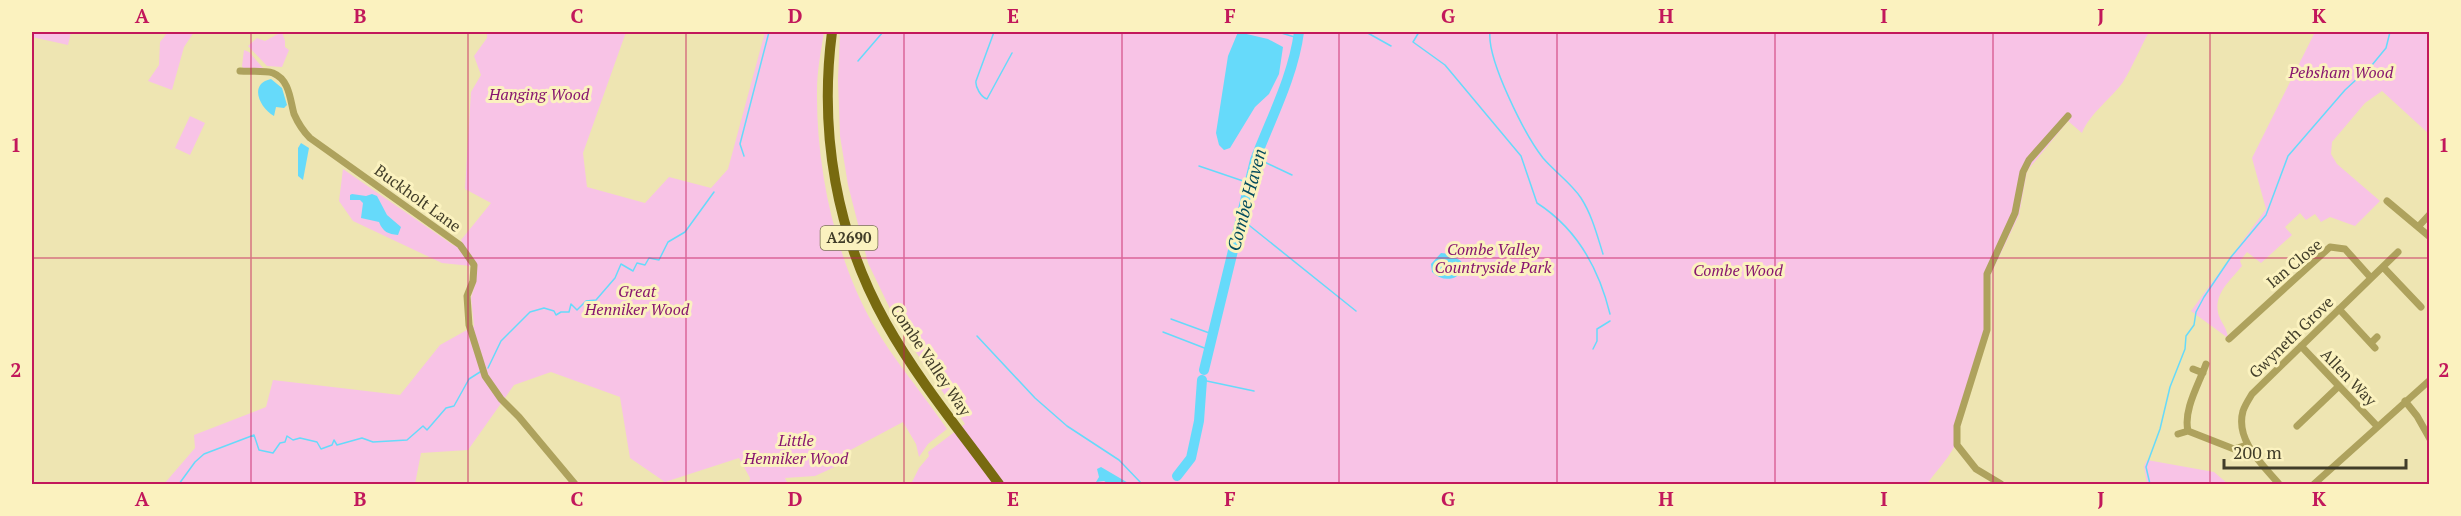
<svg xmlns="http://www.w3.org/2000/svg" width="2461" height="516" font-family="'PT Serif',serif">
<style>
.green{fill:#f8c3e6}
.water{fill:#66dafa}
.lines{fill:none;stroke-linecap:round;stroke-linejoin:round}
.stream{stroke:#66dafa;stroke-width:1.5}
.river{stroke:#66dafa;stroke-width:10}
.minor{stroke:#aea25d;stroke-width:7}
.primary{stroke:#786a10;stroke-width:10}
.grid{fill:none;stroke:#c2185b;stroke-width:1.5;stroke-opacity:0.55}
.labels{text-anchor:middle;stroke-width:6;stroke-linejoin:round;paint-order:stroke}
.shield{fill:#fbf2bf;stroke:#797356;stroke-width:1.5}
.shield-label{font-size:15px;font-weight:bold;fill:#413d29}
.park-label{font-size:16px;font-style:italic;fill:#88166f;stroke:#fbf2bf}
.street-label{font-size:16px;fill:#413d29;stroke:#fbf2bf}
.water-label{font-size:18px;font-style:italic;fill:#034c5d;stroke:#fbf2bf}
.neatline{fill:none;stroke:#c2185b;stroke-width:2}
.grid-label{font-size:20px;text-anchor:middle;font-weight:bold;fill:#c2185b}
</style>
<rect width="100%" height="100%" fill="#eee5b2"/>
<path class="green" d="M 32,32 L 71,32 L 68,45 L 32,37 Z
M 168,32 L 194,32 L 184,47 L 172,90 L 148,81 L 159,65 L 160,42 Z
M 282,32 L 285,41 L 285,47 L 289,50 L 282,67 L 267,66 L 248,46 L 257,38 L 265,41 Z
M 487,32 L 626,32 L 583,153 L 587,187 L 645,203 L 669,177 L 711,188 L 728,169 L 765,32 L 824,32 C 821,51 817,71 817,91 C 816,167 835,258 873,324 C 893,359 924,395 947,429 L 928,444 L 919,457 L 916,444 L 903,422 L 843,454 L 837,466 L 815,476 L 785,478 L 788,484 L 749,484 L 750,478 L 739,458 L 665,482 L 630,458 L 620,397 L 551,372 L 514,385 L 468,450 L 421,453 L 415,484 L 164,484 L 195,448 L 194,435 L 266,407 L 273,380 L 400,395 L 440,345 L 474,326 L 471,298 L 476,281 L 471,266 L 442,263 L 353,221 L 339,201 L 343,169 L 453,245 L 465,248 L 461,240 L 491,203 L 465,189 L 471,92 L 481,75 L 474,56 L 487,38 Z
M 840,32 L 2149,32 C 2140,48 2133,66 2123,82 C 2111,99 2090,113 2082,133 L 2068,121 L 2027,171 L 2019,215 L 1991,274 L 1989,331 L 1960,427 C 1959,449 1939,467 1927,484 L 911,484 L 919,468 L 929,456 L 928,452 L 965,424 L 926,368 L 894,317 L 868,263 L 848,185 L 840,136 L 838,80 Z
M 2315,32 L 2429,32 L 2429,134 L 2382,91 L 2365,103 L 2332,142 L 2331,154 L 2337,164 L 2380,201 L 2355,226 L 2330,217 L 2321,222 L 2315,214 L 2306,220 L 2300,213 L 2285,227 L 2292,235 L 2261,263 L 2247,252 L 2240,261 L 2242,266 C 2230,281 2212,295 2219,316 C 2222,324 2227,328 2228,338 L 2191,311 L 2266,209 L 2252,158 Z
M 244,50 L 249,52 L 264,69 L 244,69 L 242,66 Z
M 190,116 L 205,123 L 190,155 L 175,148 Z
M 2147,460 L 2214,472 L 2228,484 L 2147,484 L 2144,466 Z"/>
<path class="water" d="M 1238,32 L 1268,39 L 1283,47 L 1279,74 L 1269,94 L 1255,107 L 1230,148 L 1224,150 L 1219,145 L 1216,133 L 1228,56 Z
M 271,79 L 282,88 L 287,105 L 284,108 L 276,107 L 274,116 C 260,108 248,84 271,79 Z
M 301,143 L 309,148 L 303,180 L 298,176 L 298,148 Z
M 352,194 L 366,196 L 372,194 L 377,196 L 387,215 L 401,227 L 398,235 C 388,234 383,232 379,222 L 361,218 L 363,203 L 360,200 L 350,200 L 350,195 Z
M 1441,253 L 1450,254 L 1461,261 L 1464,269 C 1457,281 1442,282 1432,272 L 1431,264 Z
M 1101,467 L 1130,484 L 1109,484 L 1104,481 L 1096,482 L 1099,477 L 1097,469 Z"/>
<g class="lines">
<path class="stream" d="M 994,32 L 976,81 C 975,87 981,97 987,99 L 1012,53
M 1278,32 L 1298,38
M 1366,32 L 1391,46
M 1419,32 L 1413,42 L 1445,65 L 1521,156 L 1537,203 C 1576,228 1599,269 1610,314
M 1490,32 C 1487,60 1525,135 1543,158 C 1555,172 1571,183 1581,198 C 1592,215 1597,235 1603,254
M 858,61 L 883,32
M 744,156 L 740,144 L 769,32
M 1256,158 L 1292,175
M 1199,166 L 1249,183
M 1240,218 L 1356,311
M 1171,319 L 1212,334
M 1163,332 L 1207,349
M 977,336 L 1035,398 L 1067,426 L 1119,460 L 1142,484
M 1593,349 L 1597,341 L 1597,329 L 1610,321
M 488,368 L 501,341 L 530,312 L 544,308 L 554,311 L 556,315 L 561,312 L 569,312 L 571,304 L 577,310 L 586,301 L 596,300 L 615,278 L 621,264 L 633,271 L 637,263 L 645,265 L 649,258 L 659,260 L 668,242 L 685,232 L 714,192
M 1202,380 L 1254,391
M 1184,483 L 1186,484
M 179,484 L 195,462 L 204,454 L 254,435 L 259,450 L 273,453 L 280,443 L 285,442 L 287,436 L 293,440 L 300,438 L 317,442 L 321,449 L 332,445 L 334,440 L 337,445 L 362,438 L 373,442 L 407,440 L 423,426 L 427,430 L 446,408 L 454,406 L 469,379 L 480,372
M 2150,484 L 2146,467 L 2160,429 L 2170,387 L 2185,349 L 2186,336 L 2194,325 L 2196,312 L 2204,297 L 2231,257 L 2266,215 L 2288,156 L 2345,90 L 2372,65 L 2386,48 L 2390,32"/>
<path class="river" d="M 1204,370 L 1255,160 C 1271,118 1293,77 1299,32
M 1177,476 L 1191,458 L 1199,421 L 1202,380"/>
<path class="minor" d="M 240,71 C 250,72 264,70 273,73 C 290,80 290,100 294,114 C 298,123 303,131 310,138 L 460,245 L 474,265 L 473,281 L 467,296 L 469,325 L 485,376 L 501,399 L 519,417 L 575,484
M 2387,201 L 2430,237
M 2418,227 L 2430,214
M 2383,267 L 2421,307
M 2339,309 L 2375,348
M 2229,339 L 2330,247 L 2345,249 L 2371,278
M 2371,343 L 2377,337
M 2301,346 L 2377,426
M 2206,364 C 2199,384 2183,410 2188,431 L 2234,449 L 2247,445
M 2193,369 L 2203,373
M 2405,401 L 2417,416 L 2430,439
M 2297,426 L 2339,386
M 2178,434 L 2188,431
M 2001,484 L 1976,469 L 1957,445 L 1957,426 L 1987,330 L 1987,274 L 2015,213 L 2023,172 L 2029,160 L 2068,116
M 2279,484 C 2262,464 2235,440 2243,411 C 2245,405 2249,399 2252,394 L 2398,252
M 2314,484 L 2430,380"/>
<path class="primary" d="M 832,32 C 819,132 836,234 886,323 C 918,380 961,432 999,484"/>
</g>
<path class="grid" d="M 251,32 L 251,484M 468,32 L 468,484M 686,32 L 686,484M 904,32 L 904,484M 1122,32 L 1122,484M 1339,32 L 1339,484M 1557,32 L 1557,484M 1775,32 L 1775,484M 1993,32 L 1993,484M 2210,32 L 2210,484M 32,258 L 2430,258"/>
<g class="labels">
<rect class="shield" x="820.5" y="226" width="57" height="24" rx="4.5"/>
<g class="shield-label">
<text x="849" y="243">A2690</text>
</g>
<g class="park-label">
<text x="2341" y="78">Pebsham Wood</text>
<text x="539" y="100">Hanging Wood</text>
<text x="1493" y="255">Combe Valley<tspan x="1493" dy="18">Countryside Park</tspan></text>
<text x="1738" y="276">Combe Wood</text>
<text x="637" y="297">Great<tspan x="637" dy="18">Henniker Wood</tspan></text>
<text x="796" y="446">Little<tspan x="796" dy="18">Henniker Wood</tspan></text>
</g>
<g class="street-label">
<text transform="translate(418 198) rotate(36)" y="6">Buckholt Lane</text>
<text transform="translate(2294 263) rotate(-40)" y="6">Ian Close</text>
<text transform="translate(2291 337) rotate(-44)" y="6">Gwyneth Grove</text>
<text transform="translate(931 360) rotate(56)" y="6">Combe Valley Way</text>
<text transform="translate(2349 377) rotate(46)" y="6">Allen Way</text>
</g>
<g class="water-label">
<text transform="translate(1247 200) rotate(-75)" y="6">Combe Haven</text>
</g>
</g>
<rect width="2461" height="516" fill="none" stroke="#fbf2bf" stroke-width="66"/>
<path d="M2224 459v9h182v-9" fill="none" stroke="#413d29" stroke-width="3"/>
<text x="2233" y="459" font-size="18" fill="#413d29" stroke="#fbf2bf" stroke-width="4.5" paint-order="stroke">200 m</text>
<rect x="33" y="33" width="2395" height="450" class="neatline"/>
<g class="grid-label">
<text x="142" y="23">A</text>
<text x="360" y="23">B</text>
<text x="577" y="23">C</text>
<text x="795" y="23">D</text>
<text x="1013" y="23">E</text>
<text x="1230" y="23">F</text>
<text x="1448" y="23">G</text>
<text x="1666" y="23">H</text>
<text x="1884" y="23">I</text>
<text x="2101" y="23">J</text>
<text x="2319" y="23">K</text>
<text x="16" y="152">1</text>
<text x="2444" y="152">1</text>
<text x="16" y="377">2</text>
<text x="2444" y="377">2</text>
<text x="142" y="506">A</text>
<text x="360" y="506">B</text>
<text x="577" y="506">C</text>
<text x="795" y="506">D</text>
<text x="1013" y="506">E</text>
<text x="1230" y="506">F</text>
<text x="1448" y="506">G</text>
<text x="1666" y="506">H</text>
<text x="1884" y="506">I</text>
<text x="2101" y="506">J</text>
<text x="2319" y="506">K</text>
</g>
</svg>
